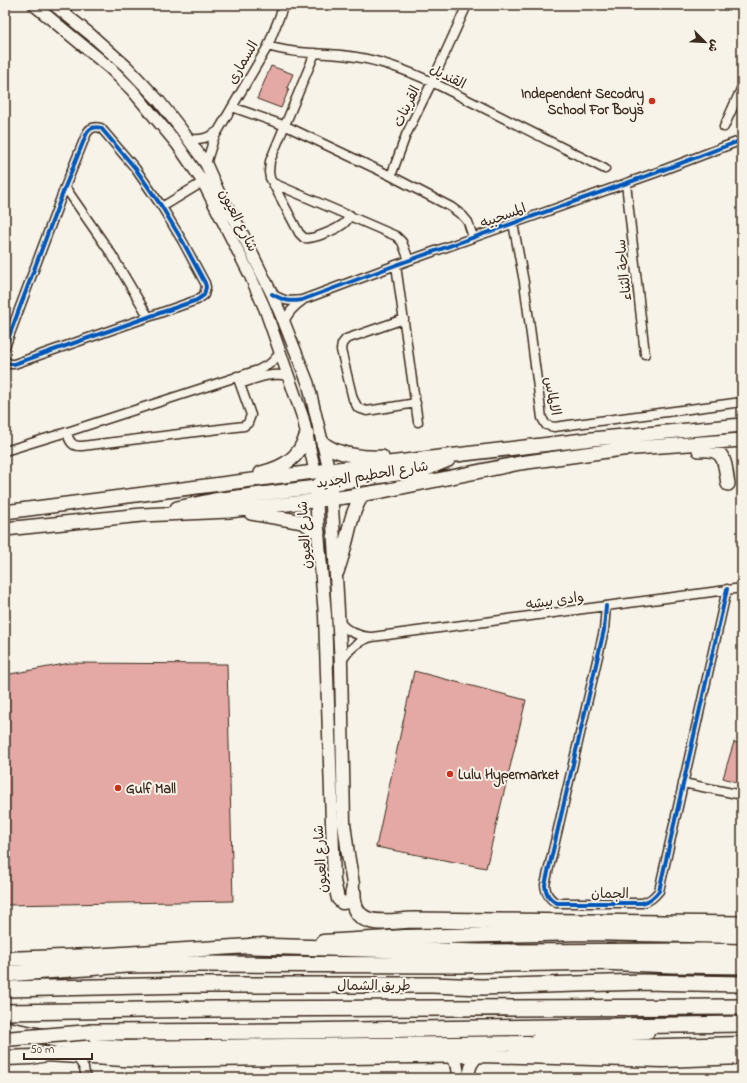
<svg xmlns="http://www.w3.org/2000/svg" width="747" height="1083" font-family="'Indie Flower','Playpen Sans Arabic',sans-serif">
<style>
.building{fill:#e4a9a4;stroke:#3b2a1e}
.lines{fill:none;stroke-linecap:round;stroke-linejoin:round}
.minor-casing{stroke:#3b2a1e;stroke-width:11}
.tertiary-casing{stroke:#3b2a1e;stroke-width:14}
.secondary-casing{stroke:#3b2a1e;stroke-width:15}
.primary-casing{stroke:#3b2a1e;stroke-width:16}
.trunk-casing{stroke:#3b2a1e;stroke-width:17}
.motorway-casing{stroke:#3b2a1e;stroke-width:18}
.minor{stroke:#f7f3e8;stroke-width:8}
.tertiary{stroke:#f7f3e8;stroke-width:11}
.secondary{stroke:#f7f3e8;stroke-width:12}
.primary{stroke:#f7f3e8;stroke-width:13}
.trunk{stroke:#f7f3e8;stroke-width:14}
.motorway{stroke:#f7f3e8;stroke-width:15}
.trunk-bridge-casing{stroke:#3b2a1e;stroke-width:17;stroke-linecap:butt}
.trunk-bridge{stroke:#f7f3e8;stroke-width:14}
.cycleway-casing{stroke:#f7f3e8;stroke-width:6}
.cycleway{stroke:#0057b8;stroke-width:4}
.poi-dot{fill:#c8321e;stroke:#f7f3e8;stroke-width:1.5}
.labels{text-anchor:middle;stroke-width:4;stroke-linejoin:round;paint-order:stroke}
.street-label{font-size:14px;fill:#3b2a1e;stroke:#f7f3e8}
.poi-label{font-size:14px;font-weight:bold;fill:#3b2a1e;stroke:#f7f3e8;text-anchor:start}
</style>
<rect width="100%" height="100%" fill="#f7f3e8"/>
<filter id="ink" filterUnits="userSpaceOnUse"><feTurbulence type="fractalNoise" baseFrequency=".025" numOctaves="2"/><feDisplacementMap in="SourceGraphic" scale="8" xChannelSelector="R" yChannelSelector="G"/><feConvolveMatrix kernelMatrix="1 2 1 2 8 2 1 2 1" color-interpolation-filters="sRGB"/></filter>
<g filter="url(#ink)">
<path class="building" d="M 271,66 L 293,74 L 287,88 L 289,89 L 281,108 L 257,99 Z
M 70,663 L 227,664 L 233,901 L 5,905 L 5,675 Z
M 414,671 L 526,700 L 486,868 L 376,847 Z
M 734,742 L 742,745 L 742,784 L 723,778 Z"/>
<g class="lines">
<defs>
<path id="minor" d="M 268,46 C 296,55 326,52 356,57 C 382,61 408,71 432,82 L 605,169
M 315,53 L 270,161 L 269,172 L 270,178 L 299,233 L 304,238 C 312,240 335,230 342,225 C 346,223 348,219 350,215
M 232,107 L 286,126 L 391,176 L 451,207 L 463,216 L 468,222 L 473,237
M 724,127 L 742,87
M 189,139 C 201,140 209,138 218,131
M 206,164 L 214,138 L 268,46 L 284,5
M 391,176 L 406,135 L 432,82 L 467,5
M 273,183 L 396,236 L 402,242 L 409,260
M 626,183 L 645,354
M 65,187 L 112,255 L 148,316
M 162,207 L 203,182
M 513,223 L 524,282 L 542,418 L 546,425 L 554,427 L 742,402
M 396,265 L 418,422
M 272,294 C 284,301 289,302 302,300 L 396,265 L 655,173 L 742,140
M 404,319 L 346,339 L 342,344 L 341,350 L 353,399 L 358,408 L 367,411 L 416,403
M 284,322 C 288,313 293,307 302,301
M 5,347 L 65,187 L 86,135 C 89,128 94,126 101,128 L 135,168 L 162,207 L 183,242 L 205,283 L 206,287 L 204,295 L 197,300 L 14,364 L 9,364 L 5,360
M 240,384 C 257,378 271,372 289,376
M 67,432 C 69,441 72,447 82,446 L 244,426 L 248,423 L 251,415 L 237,376
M 5,451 L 67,432 L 258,370 L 271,363 L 281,352
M 606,606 L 604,630 L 545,885 C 546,894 549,899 557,903 L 642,903 C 650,901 654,897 659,891 L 727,589
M 339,622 C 347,631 357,636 370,637
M 341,663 C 348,649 358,641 372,637 L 742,588
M 683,783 L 742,795
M 76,1056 L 84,1068 L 86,1078"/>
<path id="tertiary" d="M 34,5 L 110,68 L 132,90 L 177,144 L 203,182 L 249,273 L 265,309 L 303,418 L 315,471
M 54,5 L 90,34 L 127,67 L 159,101 L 181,129 L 206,164 L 219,193 L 239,227 L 272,294 L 284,322 L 308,383 L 329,470
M 449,1055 L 457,1065 L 459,1078
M 469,1078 C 469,1067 472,1060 481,1055"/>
<path id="secondary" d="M 316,491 L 318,532 L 325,615 L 334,881 L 338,899 L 342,903 L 349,902 L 352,897 L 353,884 L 348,854 L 344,823 L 341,664 L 331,489"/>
<path id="primary" d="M 323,443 C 336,455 365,458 382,457
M 699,450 C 727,448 724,462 728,484
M 261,473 C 285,467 299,458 307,434
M 320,494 L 331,484 L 335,483 L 424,470 L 448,460
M 177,508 L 214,500 L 316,487 L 325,480 L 329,470
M 5,512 L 329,470 L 592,439 L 742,425
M 251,513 L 303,522 L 318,532
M 5,529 L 142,515 L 229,511 L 345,497 L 383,491 L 520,463 L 622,449 L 742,440
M 337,572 C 340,563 343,554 345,545 C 350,527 352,510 363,494"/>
<path id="trunk" d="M 323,942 L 405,937 L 586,933 L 742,936
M 5,959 L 92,956 L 264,945
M 538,1040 L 555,1037 L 647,1032
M 79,1045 L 125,1048 L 528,1043 L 566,1048 L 591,1048 L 742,1044
M 5,1058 L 31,1057 L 47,1054 L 139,1060 L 481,1055 L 663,1060 L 742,1057"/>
<path id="motorway" d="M 353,893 C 352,931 388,921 413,920 L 742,924
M 252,946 L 480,952 L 703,951 L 742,952
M 5,974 L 126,965 L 196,964 L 462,965 L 601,962 L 673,965 L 742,966
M 5,989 L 190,985 L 432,985 L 482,987 L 642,982 L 742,984
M 5,1012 L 215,1009 L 742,1007
M 5,1029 L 90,1046
M 90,1032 L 293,1031 L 742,1024"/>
</defs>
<use href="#minor" class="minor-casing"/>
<use href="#tertiary" class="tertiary-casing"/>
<use href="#secondary" class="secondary-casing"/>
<use href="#primary" class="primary-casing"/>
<use href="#trunk" class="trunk-casing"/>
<use href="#motorway" class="motorway-casing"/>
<use href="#minor" class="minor"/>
<use href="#tertiary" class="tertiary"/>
<use href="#secondary" class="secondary"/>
<use href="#primary" class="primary"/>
<use href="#trunk" class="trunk"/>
<use href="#motorway" class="motorway"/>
<defs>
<path id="trunk-bridge" d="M 5,1039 L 90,1032"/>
</defs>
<use href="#trunk-bridge" class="trunk-bridge-casing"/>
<use href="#trunk-bridge" class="trunk-bridge"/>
<defs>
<path id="cycleway" d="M 272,294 C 284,301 289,302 302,300 L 396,265 L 655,173 L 742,140
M 5,347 L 65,187 L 86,135 C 89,128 94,126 101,128 L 135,168 L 162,207 L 183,242 L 205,283 L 206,287 L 204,295 L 197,300 L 14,364 L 9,364 L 5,360
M 606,606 L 604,630 L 545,885 C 546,894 549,899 557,903 L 642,903 C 650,901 654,897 659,891 L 727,589"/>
</defs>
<use href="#cycleway" class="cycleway-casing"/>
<use href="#cycleway" class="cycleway"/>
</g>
</g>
<g class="poi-dot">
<circle cx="652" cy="101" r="4"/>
<circle cx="450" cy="774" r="4"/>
<circle cx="118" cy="788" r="4"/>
</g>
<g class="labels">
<g class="street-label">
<text transform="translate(242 62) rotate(-60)" y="5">السمارى</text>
<text transform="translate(448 76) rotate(26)" y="5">القنديل</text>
<text transform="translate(406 106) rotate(-64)" y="5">القرينات</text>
<text transform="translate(503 215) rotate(-20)" y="5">المسحبيه</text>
<text transform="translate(239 220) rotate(63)" y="5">شارع العيون</text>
<text transform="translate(623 270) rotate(-96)" y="5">ساحة الثناء</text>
<text transform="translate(553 396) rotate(79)" y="5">الالماس</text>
<text transform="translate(372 474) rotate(-9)" y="5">شارع الحطيم الجديد</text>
<text transform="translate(304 535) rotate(-94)" y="5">شارع العيون</text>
<text transform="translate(555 600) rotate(-8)" y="5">وادى بيشه</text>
<text transform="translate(320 859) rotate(-94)" y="5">شارع العيون</text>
<text x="610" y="898">الجمان</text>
<text x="374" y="990">طريق الشمال</text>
</g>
<g class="poi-label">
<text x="644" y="98" text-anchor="end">Independent Secodry<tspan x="644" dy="16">School For Boys</tspan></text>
<text x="458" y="779">Lulu Hypermarket</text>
<text x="126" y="793">Gulf Mall</text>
</g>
</g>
<rect width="747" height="1083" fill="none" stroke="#f7f3e8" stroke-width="20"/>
<rect x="10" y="10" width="727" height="1063" fill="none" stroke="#3b2a1e" stroke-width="1.5" filter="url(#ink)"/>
<g transform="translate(705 42) rotate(114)" stroke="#f7f3e8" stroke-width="3" paint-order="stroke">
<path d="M0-3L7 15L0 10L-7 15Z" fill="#3b2a1e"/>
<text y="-6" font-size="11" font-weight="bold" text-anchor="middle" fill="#3b2a1e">ش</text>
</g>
<path d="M24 1053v6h68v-6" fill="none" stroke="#3b2a1e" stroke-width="2"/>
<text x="30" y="1053" font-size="12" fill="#3b2a1e" stroke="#f7f3e8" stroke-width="3" paint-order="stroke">50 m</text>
</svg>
